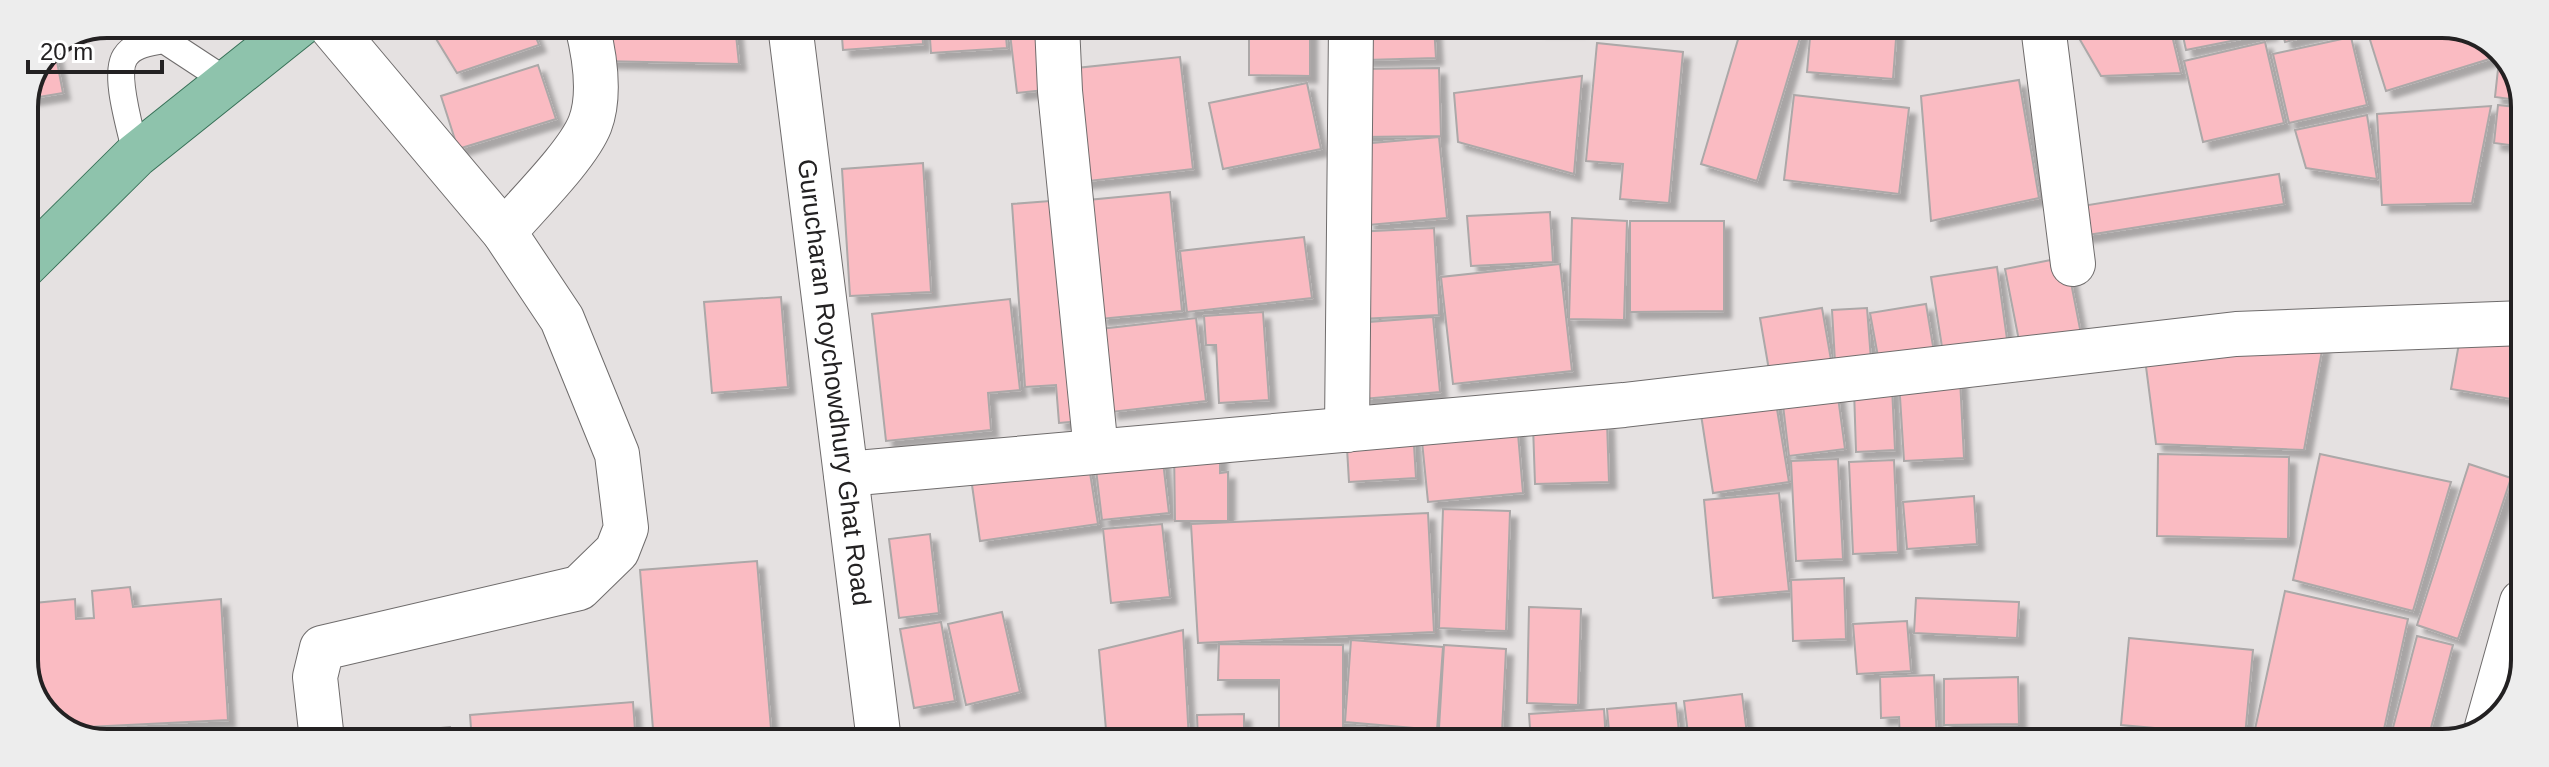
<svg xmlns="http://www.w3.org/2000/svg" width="2549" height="767" font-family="Helvetica,sans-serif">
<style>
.building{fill:#fabbc2;stroke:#aca8a8;stroke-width:2;filter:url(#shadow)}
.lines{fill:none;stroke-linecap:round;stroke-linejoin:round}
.service-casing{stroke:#6f6c6c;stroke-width:28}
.minor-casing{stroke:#6f6c6c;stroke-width:46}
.primary-casing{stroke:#377057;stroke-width:46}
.service{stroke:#fff;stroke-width:26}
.minor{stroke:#fff;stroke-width:44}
.primary{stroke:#8ec3ac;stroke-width:44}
.labels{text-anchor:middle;stroke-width:6;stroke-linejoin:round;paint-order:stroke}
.street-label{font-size:26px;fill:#232122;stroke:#fff}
.rim{fill:none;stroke:#232122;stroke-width:4}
</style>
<defs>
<filter id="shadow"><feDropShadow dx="7" dy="7" stdDeviation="2" flood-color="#0004"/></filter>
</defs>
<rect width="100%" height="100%" fill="#e5e1e1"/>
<path class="building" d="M 427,24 L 531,25 L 539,45 L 457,73 Z
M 597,25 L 735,25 L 739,64 L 601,61 Z
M 841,25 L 922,25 L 923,44 L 843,50 Z
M 929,25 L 1005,25 L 1007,48 L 931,53 Z
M 1009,25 L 1046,25 L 1054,89 L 1017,93 Z
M 1249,25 L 1310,26 L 1310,76 L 1249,75 Z
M 1363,26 L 1434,26 L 1436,58 L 1365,60 Z
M 1539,26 L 1578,26 L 1578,29 L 1539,29 Z
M 1742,26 L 1785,26 L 1802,31 L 1757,181 L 1701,164 Z
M 1811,26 L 1897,26 L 1893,79 L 1807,72 Z
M 2072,26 L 2170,27 L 2181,73 L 2101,76 Z
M 2181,27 L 2270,27 L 2271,33 L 2186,50 Z
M 2281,27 L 2346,27 L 2285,42 Z
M 2366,27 L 2464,27 L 2492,46 L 2496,57 L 2386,91 Z
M 2351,37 L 2367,105 L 2289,123 L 2273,54 Z
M 2265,42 L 2284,123 L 2203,142 L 2184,61 Z
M 1597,43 L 1683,52 L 1669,203 L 1620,199 L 1623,164 L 1586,161 Z
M 54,46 L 63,93 L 27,99 L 49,48 Z
M 1180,57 L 1193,169 L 1080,182 L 1067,69 Z
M 2499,60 L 2510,62 L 2525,101 L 2495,97 Z
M 538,65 L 556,119 L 458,149 L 441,96 Z
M 1439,68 L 1441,136 L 1362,137 L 1361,69 Z
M 1582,76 L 1574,174 L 1458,142 L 1454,93 Z
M 2019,80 L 2039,198 L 1931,221 L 1921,96 Z
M 1307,83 L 1321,149 L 1223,169 L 1209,103 Z
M 1794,95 L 1909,108 L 1899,194 L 1784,180 Z
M 2498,105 L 2525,108 L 2525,147 L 2494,143 Z
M 2491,106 L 2472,203 L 2382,205 L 2377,114 Z
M 2367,115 L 2377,179 L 2306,168 L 2295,130 Z
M 1439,137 L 1447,218 L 1368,225 L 1361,144 Z
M 923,163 L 931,292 L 850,296 L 842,169 Z
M 2279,174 L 2284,204 L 2075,237 L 2070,208 Z
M 1170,192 L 1182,311 L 1100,319 L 1088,200 Z
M 1063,200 L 1080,421 L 1059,423 L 1056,385 L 1025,387 L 1012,204 Z
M 1550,212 L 1553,262 L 1471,266 L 1467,216 Z
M 1572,218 L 1627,221 L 1624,320 L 1569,319 Z
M 1630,221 L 1724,221 L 1724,311 L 1630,312 Z
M 1434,228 L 1439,315 L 1360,319 L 1354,232 Z
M 1304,237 L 1312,298 L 1187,312 L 1180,251 Z
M 2066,257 L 2082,339 L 2021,351 L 2005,269 Z
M 1560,264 L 1572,371 L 1453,384 L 1441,277 Z
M 1997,267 L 2007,339 L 1942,347 L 1931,277 Z
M 781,297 L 788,387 L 712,393 L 704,302 Z
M 1010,299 L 1020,390 L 988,393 L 991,430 L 886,441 L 872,314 Z
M 1926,304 L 1934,352 L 1879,362 L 1870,313 Z
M 1822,308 L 1831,360 L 1769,370 L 1760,318 Z
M 1867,308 L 1871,360 L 1835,362 L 1832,310 Z
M 1263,312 L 1269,400 L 1219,403 L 1216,345 L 1206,345 L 1204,316 Z
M 1433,317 L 1440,392 L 1363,399 L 1356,323 Z
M 1196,318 L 1206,401 L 1111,412 L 1100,329 Z
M 2461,332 L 2524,343 L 2523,401 L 2451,389 Z
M 2323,345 L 2304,450 L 2156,444 L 2145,359 Z
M 1960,379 L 1964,458 L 1904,461 L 1899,381 Z
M 1836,382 L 1845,449 L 1789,456 L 1781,388 Z
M 1892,387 L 1895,450 L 1856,452 L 1854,389 Z
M 1775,397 L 1789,482 L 1713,493 L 1700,408 Z
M 1517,422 L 1523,493 L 1428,502 L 1421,431 Z
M 1607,422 L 1609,482 L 1535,484 L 1533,425 Z
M 1413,429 L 1416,478 L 1349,482 L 1346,431 Z
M 1174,449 L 1220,450 L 1220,473 L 1228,472 L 1228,521 L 1175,521 Z
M 1162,453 L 1169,513 L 1102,520 L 1095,461 Z
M 2158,454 L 2289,457 L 2288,539 L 2157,536 Z
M 2320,454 L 2451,482 L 2413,611 L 2293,580 Z
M 1838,459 L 1843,559 L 1796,561 L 1791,461 Z
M 1088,460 L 1098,524 L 980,541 L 971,478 Z
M 1894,460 L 1898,552 L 1853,554 L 1849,462 Z
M 2469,464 L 2511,478 L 2458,639 L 2417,625 Z
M 1779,493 L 1789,591 L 1713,598 L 1704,500 Z
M 1974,496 L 1977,544 L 1907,549 L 1903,502 Z
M 1443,509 L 1510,511 L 1506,631 L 1439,628 Z
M 1428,513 L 1434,632 L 1198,643 L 1191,524 Z
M 1162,524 L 1170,597 L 1111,603 L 1103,529 Z
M 930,534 L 939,613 L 899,618 L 889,539 Z
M 757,561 L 772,741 L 472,741 L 470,715 L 633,702 L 635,730 L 653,729 L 640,570 Z
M 1844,578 L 1846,639 L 1793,641 L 1791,580 Z
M 130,587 L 133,607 L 221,599 L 228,720 L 67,728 L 41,711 L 24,666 L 24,604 L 75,599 L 76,619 L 94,618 L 92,591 Z
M 2285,591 L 2408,619 L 2381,743 L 2252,743 Z
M 1916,598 L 2019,602 L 2017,638 L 1914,633 Z
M 1529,607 L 1581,609 L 1578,705 L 1527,703 Z
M 1002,612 L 1020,692 L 966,705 L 948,624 Z
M 1907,621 L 1911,671 L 1857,674 L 1853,624 Z
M 941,622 L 955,701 L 914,708 L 900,629 Z
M 1183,630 L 1189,741 L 1107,741 L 1099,650 Z
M 2417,636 L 2453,645 L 2427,743 L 2389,743 Z
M 2129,638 L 2253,650 L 2245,736 L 2121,725 Z
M 1351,640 L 1443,647 L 1437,730 L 1345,722 Z
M 1219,644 L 1343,645 L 1343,737 L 1279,737 L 1279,680 L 1218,680 Z
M 1444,645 L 1506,649 L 1502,732 L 1439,728 Z
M 1934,675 L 1937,742 L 1900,742 L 1899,717 L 1881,718 L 1880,677 Z
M 2018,677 L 2019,724 L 1944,725 L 1944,679 Z
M 1742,694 L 1748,742 L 1689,742 L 1684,701 Z
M 1676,703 L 1680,742 L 1610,742 L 1607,709 Z
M 1604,709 L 1606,742 L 1531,742 L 1529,714 Z
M 1244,714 L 1244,739 L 1313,738 L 1313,742 L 1198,741 L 1197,715 Z
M 450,727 L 451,741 L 419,740 L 420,730 Z
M 1346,727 L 1426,731 L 1425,742 L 1345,742 Z
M 1957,730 L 2016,730 L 2016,742 L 1957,742 Z
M 1432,731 L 1512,737 L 1512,742 L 1431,742 Z"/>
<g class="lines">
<defs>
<path id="service" d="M 136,155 C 132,133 113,76 125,57 C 133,44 150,43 164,40 L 228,82"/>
<g id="minor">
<path id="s1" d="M 790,25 L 879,741"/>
<path d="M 1057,25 L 1060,91 L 1096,451"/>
<path d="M 2043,26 L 2073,264"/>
<path d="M 504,232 C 527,205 578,155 590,124 C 601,95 594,53 587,25"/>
<path d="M 1347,430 L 1351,26"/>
<path d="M 846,474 L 1624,405 L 2236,334 L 2524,323"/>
<path d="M 2487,727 L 2522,602"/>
<path d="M 322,740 L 315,677 L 322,648 L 579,588 L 617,551 L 626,528 L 617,454 L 562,319 L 504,232 L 329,24"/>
</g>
<path id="primary" d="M 24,266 L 136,155 L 300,24"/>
</defs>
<use href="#service" class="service-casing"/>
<use href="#minor" class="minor-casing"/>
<use href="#primary" class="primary-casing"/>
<use href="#service" class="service"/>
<use href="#minor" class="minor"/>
<use href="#primary" class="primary"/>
</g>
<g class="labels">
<g class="street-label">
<text dy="9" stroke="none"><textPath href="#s1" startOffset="360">Gurucharan Roychowdhury Ghat Road</textPath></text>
</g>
</g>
<path d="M0 0H2549V767H0ZM107 38H2442A69 69 0 0 1 2511 107V660A69 69 0 0 1 2442 729H107A69 69 0 0 1 38 660V107A69 69 0 0 1 107 38Z" fill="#ededed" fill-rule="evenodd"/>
<path class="rim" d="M107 38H2442A69 69 0 0 1 2511 107V660A69 69 0 0 1 2442 729H107A69 69 0 0 1 38 660V107A69 69 0 0 1 107 38Z"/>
<path d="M28 60v12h134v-12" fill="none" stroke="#232122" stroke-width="4"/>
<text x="40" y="60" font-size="24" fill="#232122" stroke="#ffffff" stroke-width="6" paint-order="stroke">20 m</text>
</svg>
